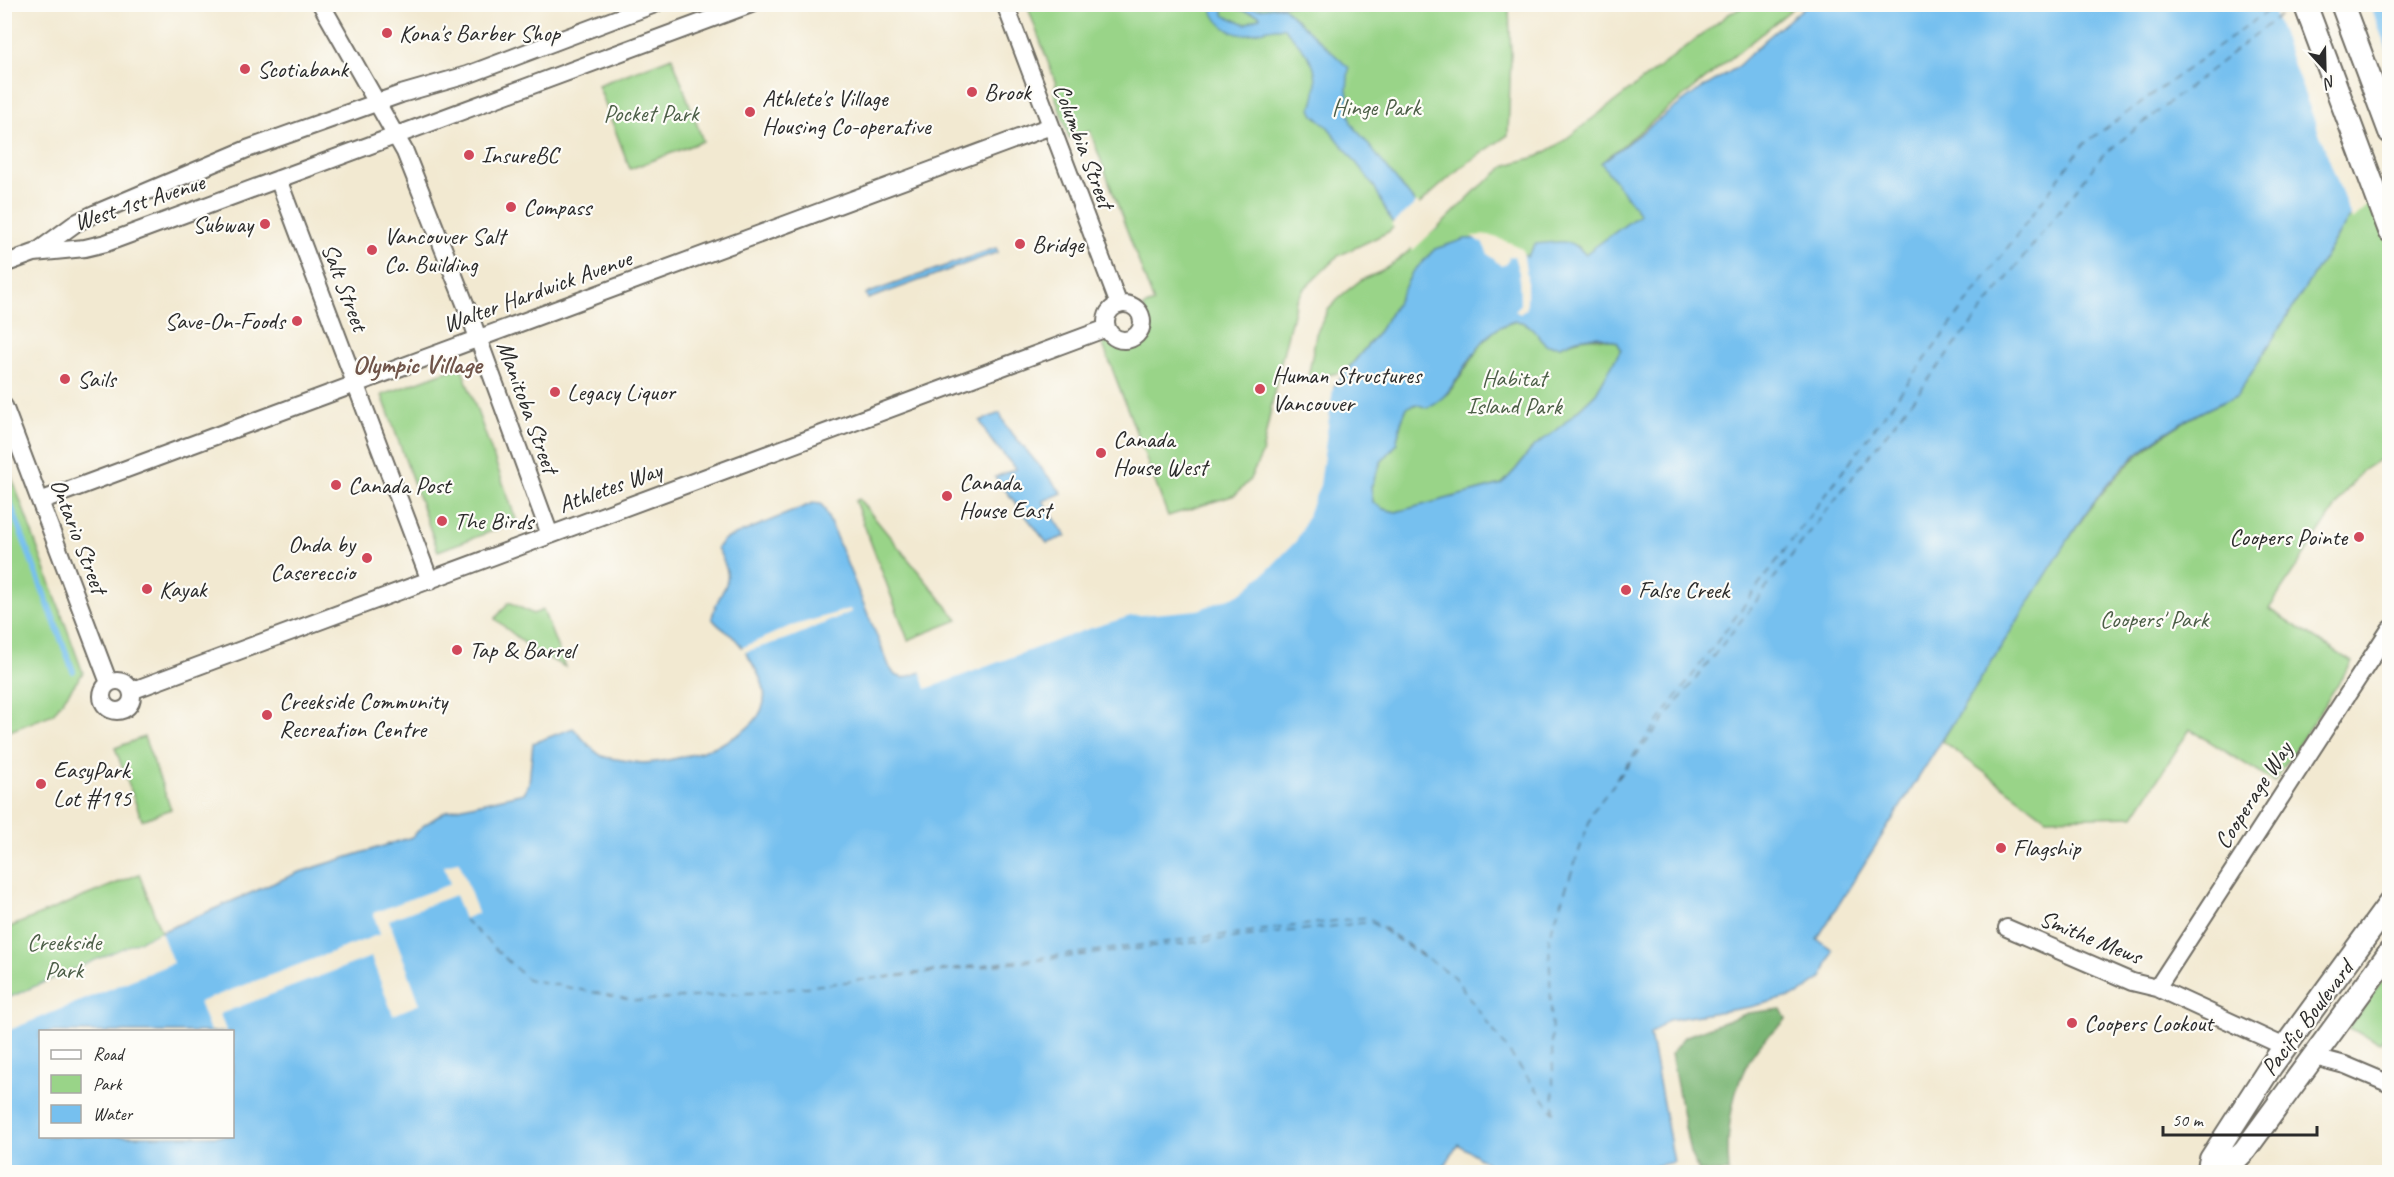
<svg xmlns="http://www.w3.org/2000/svg" width="2394" height="1177" font-family="Caveat,sans-serif">
<style>
.green{fill:#99d488;stroke:#62805a;stroke-width:1.5}
.forest{fill:#7ab674;stroke:#527050;stroke-width:1.5}
.water{fill:#76c0ef;stroke:#50768d;stroke-width:1.5;fill-rule:evenodd}
.pier{fill:#f2e9d1}
.lines{fill:none;stroke-linecap:round;stroke-linejoin:round}
.stream{stroke:#76c0ef;stroke-width:6}
.ferry{stroke:#455f70;stroke-width:1.5;stroke-dasharray:8 6;stroke-linecap:butt}
.minor-casing{stroke:#716e65;stroke-width:20}
.secondary-casing{stroke:#716e65;stroke-width:26}
.minor{stroke:#fff;stroke-width:16}
.secondary{stroke:#fff;stroke-width:22}
.poi-dot{fill:#d1495b;stroke:#fdfcf7;stroke-width:2}
.labels{text-anchor:middle;stroke-width:4.5;stroke-linejoin:round;paint-order:stroke}
.poi-label{font-size:24px;fill:#2b2b2b;stroke:#fdfcf7;text-anchor:start}
.park-label{font-size:24px;fill:#4c5e47;stroke:#fdfcf7}
.street-label{font-size:24px;fill:#2b2b2b;stroke:#fdfcf7}
.neighbourhood-label{font-size:26px;font-weight:bold;fill:#70554a;stroke:#fdfcf7}
</style>
<rect width="100%" height="100%" fill="#fdfcf7"/>
<filter id="ink" filterUnits="userSpaceOnUse"><feTurbulence type="fractalNoise" baseFrequency=".0167" numOctaves="2"/><feDisplacementMap in="SourceGraphic" scale="12" xChannelSelector="R" yChannelSelector="G"/><feConvolveMatrix kernelMatrix="1 2 1 2 8 2 1 2 1" color-interpolation-filters="sRGB"/></filter>
<filter id="wash" filterUnits="userSpaceOnUse"><feTurbulence type="fractalNoise" baseFrequency=".008" numOctaves="4" result="noise"/><feDisplacementMap in="SourceGraphic" scale="24" xChannelSelector="R" yChannelSelector="G"/><feGaussianBlur stdDeviation="1.35" result="paint"/><feColorMatrix in="noise" values="0 0 0 0 0 0 0 0 0 0 0 0 0 0 0 0 0 1.4 0 .05"/><feComposite in="paint" operator="in"/></filter>
<g filter="url(#wash)">
<rect width="100%" height="100%" fill="#f2e9d1"/>
<path class="green" d="M 1027,5 L 1507,5 L 1509,10 L 1511,55 L 1508,135 L 1460,168 L 1388,232 L 1338,256 L 1304,289 L 1296,301 L 1277,378 L 1262,454 L 1249,481 L 1235,495 L 1168,516 L 1102,342 C 1110,342 1117,346 1125,346 C 1147,344 1153,324 1143,307 L 1154,303 L 1090,131 L 1069,138 L 1054,93 L 1056,84 Z
M 1747,5 L 1797,5 L 1602,162 L 1640,214 L 1585,255 L 1578,246 L 1527,257 L 1514,248 L 1412,273 L 1397,303 L 1377,334 L 1345,372 L 1308,378 L 1316,334 L 1328,310 L 1343,294 L 1361,280 L 1380,272 L 1399,259 L 1442,224 L 1475,191 L 1507,165 L 1539,156 L 1558,145 L 1729,14 Z
M 672,57 L 703,141 L 630,169 L 598,85 Z
M 2389,188 L 2389,453 L 2362,471 L 2346,491 L 2269,609 L 2352,662 L 2274,782 L 2190,729 L 2134,816 L 2046,818 L 1942,741 C 1972,694 2001,646 2031,598 C 2090,504 2128,439 2237,396 L 2347,221 L 2354,213 Z
M 1515,321 C 1527,322 1535,328 1541,339 L 1560,346 C 1582,337 1594,335 1617,342 L 1621,349 L 1596,393 L 1557,430 L 1533,447 L 1516,469 L 1502,484 L 1396,512 L 1383,509 L 1373,502 L 1371,487 L 1381,462 L 1396,445 L 1401,422 L 1407,407 C 1416,404 1441,400 1447,394 C 1470,371 1479,329 1515,321 Z
M 461,366 L 517,522 L 438,551 L 382,395 Z
M 4,456 L 83,673 L 53,714 L 5,733 Z
M 859,499 L 958,620 L 908,640 L 855,501 Z
M 509,602 L 533,614 L 543,610 L 565,667 L 533,650 L 495,619 Z
M 144,737 L 171,809 L 142,820 L 115,748 Z
M 139,874 L 173,963 L 5,1032 L 5,929 Z
M 2389,972 L 2389,1029 L 2380,1042 L 2348,1028 Z"/>
<path class="forest" d="M 1781,1009 L 1786,1019 C 1779,1029 1770,1033 1763,1041 C 1733,1074 1725,1130 1729,1172 L 1699,1172 L 1690,1153 L 1671,1054 L 1684,1037 L 1748,1013 Z"/>
<path class="water" d="M 1211,5 L 1220,5 L 1225,16 L 1246,24 L 1260,17 L 1259,15 L 1238,9 L 1236,5 L 1245,5 C 1254,12 1271,7 1282,6 L 1349,68 L 1347,89 L 1351,123 L 1436,229 L 1406,234 L 1391,221 L 1375,188 L 1365,174 L 1327,126 L 1314,115 L 1311,109 C 1324,69 1311,57 1284,28 C 1260,25 1245,46 1222,25 C 1216,20 1212,12 1211,5 Z
M 1807,5 L 2389,5 L 2389,188 L 2354,213 L 2347,221 L 2237,396 C 2192,414 2146,440 2114,477 C 2102,490 2092,504 2082,518 L 1817,939 L 1833,950 L 1822,978 L 1798,995 L 1750,1007 L 1668,1020 L 1650,1034 L 1674,1162 L 1627,1172 L 1490,1172 L 1486,1162 L 1458,1144 L 1441,1172 L 5,1172 L 4,1000 L 297,873 L 412,837 L 424,825 L 446,811 L 524,793 L 529,783 L 533,743 L 573,728 C 581,736 592,751 602,756 C 606,758 612,758 616,759 C 625,760 634,763 643,763 C 678,762 772,739 764,690 C 762,677 742,644 732,636 C 724,629 718,627 712,618 C 719,583 740,589 717,548 L 723,540 L 813,503 L 821,504 L 825,510 L 890,668 L 895,675 L 904,678 L 1109,605 L 1185,602 L 1201,598 L 1251,569 L 1277,548 L 1296,520 L 1315,469 L 1324,398 L 1377,334 L 1397,303 L 1412,273 L 1435,249 L 1465,239 L 1489,238 L 1514,248 L 1527,257 L 1535,244 C 1557,243 1569,236 1585,254 L 1640,214 L 1601,163 L 1696,92 L 1736,68 L 1765,40 ZM 1515,321 C 1532,322 1536,334 1546,345 L 1560,346 L 1577,339 L 1598,336 L 1617,342 L 1621,349 L 1596,393 L 1557,430 L 1533,447 L 1516,469 L 1502,484 L 1396,512 L 1383,509 L 1373,502 L 1371,487 L 1381,462 L 1396,445 L 1401,422 L 1407,407 L 1416,404 L 1427,408 C 1434,404 1441,400 1446,394 C 1467,370 1480,329 1515,321 ZM 40,1032 L 232,1032 L 232,1136 L 40,1136 Z
M 996,248 L 998,252 L 868,299 L 866,294 Z
M 1000,413 L 1006,426 L 1062,493 L 1043,501 L 1066,536 L 1047,543 L 995,477 L 1016,469 L 990,439 L 980,421 Z"/>
<path class="pier" d="M 2271,5 L 2370,5 L 2389,56 L 2390,191 L 2381,194 L 2352,220 Z
M 1417,202 L 1438,227 L 1413,250 L 1403,236 L 1391,225 Z
M 1489,235 L 1516,245 L 1523,250 L 1527,278 L 1527,301 L 1526,309 L 1520,314 L 1515,311 L 1520,304 L 1519,273 L 1514,256 L 1509,257 L 1507,264 L 1501,266 L 1488,254 L 1483,244 L 1471,236 Z
M 1334,381 L 1320,485 L 1303,527 L 1296,541 L 1267,571 L 1240,594 L 1198,610 L 1131,616 L 1082,631 L 926,689 L 920,669 L 923,668 L 1108,602 L 1130,598 L 1185,599 L 1200,595 L 1250,567 L 1274,546 L 1293,518 L 1312,468 L 1324,392 Z
M 850,609 L 851,612 L 792,637 L 742,653 L 739,649 L 788,627 Z
M 459,861 L 478,913 L 464,919 L 455,895 L 389,920 L 420,1004 L 393,1015 L 371,957 L 220,1014 L 226,1031 L 210,1031 L 199,1002 L 380,934 L 373,913 L 450,884 L 444,866 Z
M 161,932 L 173,963 L 5,1032 L 5,1000 Z"/>
<g class="lines">
<path class="stream" d="M 4,487 L 73,671"/>
<path class="ferry" d="M 1616,779 L 2084,144 L 2277,4
M 464,919 L 527,979 L 636,1001 L 764,992 L 1368,917 L 1454,977 L 1553,1112
M 884,978 L 1371,922 L 1426,959
M 1554,1113 L 1549,937 L 1593,811 L 2103,155 L 2294,4"/>
</g>
</g>
<g filter="url(#ink)">
<g class="lines">
<defs>
<path id="minor" d="M 321,4 L 405,152 L 470,316 L 550,535
M 1005,4 L 1119,305
M 278,179 L 430,581
M 35,253 L 76,223 L 94,214 L 247,149 L 401,94 L 467,75 L 655,4
M 4,264 L 34,253 L 85,248 L 106,243 L 751,4
M1106 322a18 18 0 1 1 36 0a18 18 0 1 1-36 0Z
M 4,406 L 109,683
M 40,501 L 1051,126
M102 696a15 15 0 1 1 30 0a15 15 0 1 1-30 0Z
M 131,691 L 1107,328
M 2007,928 L 2132,982 L 2157,988 L 2285,1047
M 2157,988 L 2390,629
M 2311,1056 L 2345,1065 L 2390,1084"/>
<path id="secondary" d="M 2305,4 L 2390,231
M 2342,4 L 2390,132
M 2208,1172 L 2211,1159 L 2271,1066 L 2390,903
M 2223,1172 L 2245,1150 L 2390,952"/>
</defs>
<use href="#minor" class="minor-casing"/>
<use href="#secondary" class="secondary-casing"/>
<use href="#minor" class="minor"/>
<use href="#secondary" class="secondary"/>
</g>
</g>
<g class="poi-dot">
<circle cx="387" cy="33" r="6"/>
<circle cx="245" cy="69" r="6"/>
<circle cx="972" cy="92" r="6"/>
<circle cx="750" cy="112" r="6"/>
<circle cx="469" cy="155" r="6"/>
<circle cx="511" cy="207" r="6"/>
<circle cx="265" cy="224" r="6"/>
<circle cx="1020" cy="244" r="6"/>
<circle cx="372" cy="250" r="6"/>
<circle cx="297" cy="321" r="6"/>
<circle cx="65" cy="379" r="6"/>
<circle cx="1260" cy="389" r="6"/>
<circle cx="555" cy="392" r="6"/>
<circle cx="1101" cy="453" r="6"/>
<circle cx="336" cy="485" r="6"/>
<circle cx="947" cy="496" r="6"/>
<circle cx="442" cy="521" r="6"/>
<circle cx="2359" cy="537" r="6"/>
<circle cx="367" cy="558" r="6"/>
<circle cx="147" cy="589" r="6"/>
<circle cx="1626" cy="590" r="6"/>
<circle cx="457" cy="650" r="6"/>
<circle cx="267" cy="715" r="6"/>
<circle cx="41" cy="784" r="6"/>
<circle cx="2001" cy="848" r="6"/>
<circle cx="2072" cy="1023" r="6"/>
</g>
<g class="labels">
<g class="poi-label">
<text x="399" y="41">Kona's Barber Shop</text>
<text x="257" y="77">Scotiabank</text>
<text x="984" y="100">Brook</text>
<text x="762" y="106">Athlete's Village<tspan x="762" dy="28">Housing Co-operative</tspan></text>
<text x="481" y="163">InsureBC</text>
<text x="523" y="215">Compass</text>
<text x="253" y="232" text-anchor="end">Subway</text>
<text x="384" y="244">Vancouver Salt<tspan x="384" dy="28">Co. Building</tspan></text>
<text x="1032" y="252">Bridge</text>
<text x="285" y="329" text-anchor="end">Save-On-Foods</text>
<text x="1272" y="383">Human Structures<tspan x="1272" dy="28">Vancouver</tspan></text>
<text x="77" y="387">Sails</text>
<text x="567" y="400">Legacy Liquor</text>
<text x="1113" y="447">Canada<tspan x="1113" dy="28">House West</tspan></text>
<text x="959" y="490">Canada<tspan x="959" dy="28">House East</tspan></text>
<text x="348" y="493">Canada Post</text>
<text x="454" y="529">The Birds</text>
<text x="2347" y="545" text-anchor="end">Coopers Pointe</text>
<text x="355" y="552" text-anchor="end">Onda by<tspan x="355" dy="28">Casereccio</tspan></text>
<text x="159" y="597">Kayak</text>
<text x="1638" y="598">False Creek</text>
<text x="469" y="658">Tap &amp; Barrel</text>
<text x="279" y="709">Creekside Community<tspan x="279" dy="28">Recreation Centre</tspan></text>
<text x="53" y="778">EasyPark<tspan x="53" dy="28">Lot #195</tspan></text>
<text x="2013" y="856">Flagship</text>
<text x="2084" y="1031">Coopers Lookout</text>
</g>
<g class="park-label">
<text x="1376" y="115">Hinge Park</text>
<text x="651" y="121">Pocket Park</text>
<text x="1514" y="386">Habitat<tspan x="1514" dy="28">Island Park</tspan></text>
<text x="2154" y="627">Coopers' Park</text>
<text x="64" y="950">Creekside<tspan x="64" dy="28">Park</tspan></text>
</g>
<g class="street-label">
<text transform="translate(1084 146) rotate(69)" y="8">Columbia Street</text>
<text transform="translate(139 202) rotate(-18)" y="8">West 1st Avenue</text>
<text transform="translate(345 287) rotate(69)" y="8">Salt Street</text>
<text transform="translate(537 291) rotate(-20)" y="8">Walter Hardwick Avenue</text>
<text transform="translate(528 407) rotate(70)" y="8">Manitoba Street</text>
<text transform="translate(610 487) rotate(-20)" y="8">Athletes Way</text>
<text transform="translate(79 536) rotate(69)" y="8">Ontario Street</text>
<text transform="translate(2253 795) rotate(-57)" y="8">Cooperage Way</text>
<text transform="translate(2091 937) rotate(22)" y="8">Smithe Mews</text>
<text transform="translate(2307 1018) rotate(-53)" y="8">Pacific Boulevard</text>
</g>
<g class="neighbourhood-label">
<text x="417" y="373">Olympic Village</text>
</g>
</g>
<rect width="2394" height="1177" fill="none" stroke="#fdfcf7" stroke-width="24"/>
<rect x="39" y="1030" width="195" height="108" fill="#fdfcf7" stroke="#a9a8a5" stroke-width="1.5"/>
<rect x="51" y="1050" width="30" height="9" fill="#ffffff" stroke="#a9a8a5" stroke-width="1.5"/>
<text x="93" y="1060" font-size="18" fill="#2b2b2b">Road</text>
<rect x="51" y="1075" width="30" height="18" fill="#99d488" stroke="#a9a8a5" stroke-width="1.5"/>
<text x="93" y="1090" font-size="18" fill="#2b2b2b">Park</text>
<rect x="51" y="1105" width="30" height="18" fill="#76c0ef" stroke="#a9a8a5" stroke-width="1.5"/>
<text x="93" y="1120" font-size="18" fill="#2b2b2b">Water</text>
<g transform="translate(2325 69) rotate(158)" stroke="#fdfcf7" stroke-width="4.5" paint-order="stroke">
<path d="M0-4.5L10 22L0 15L-10 22Z" fill="#2b2b2b"/>
<text y="-9" font-size="16" font-weight="bold" text-anchor="middle" fill="#2b2b2b">N</text>
</g>
<path d="M2163 1126v9h154v-9" fill="none" stroke="#2b2b2b" stroke-width="3"/>
<text x="2172" y="1126" font-size="18" fill="#2b2b2b" stroke="#fdfcf7" stroke-width="4.5" paint-order="stroke">50 m</text>
</svg>
